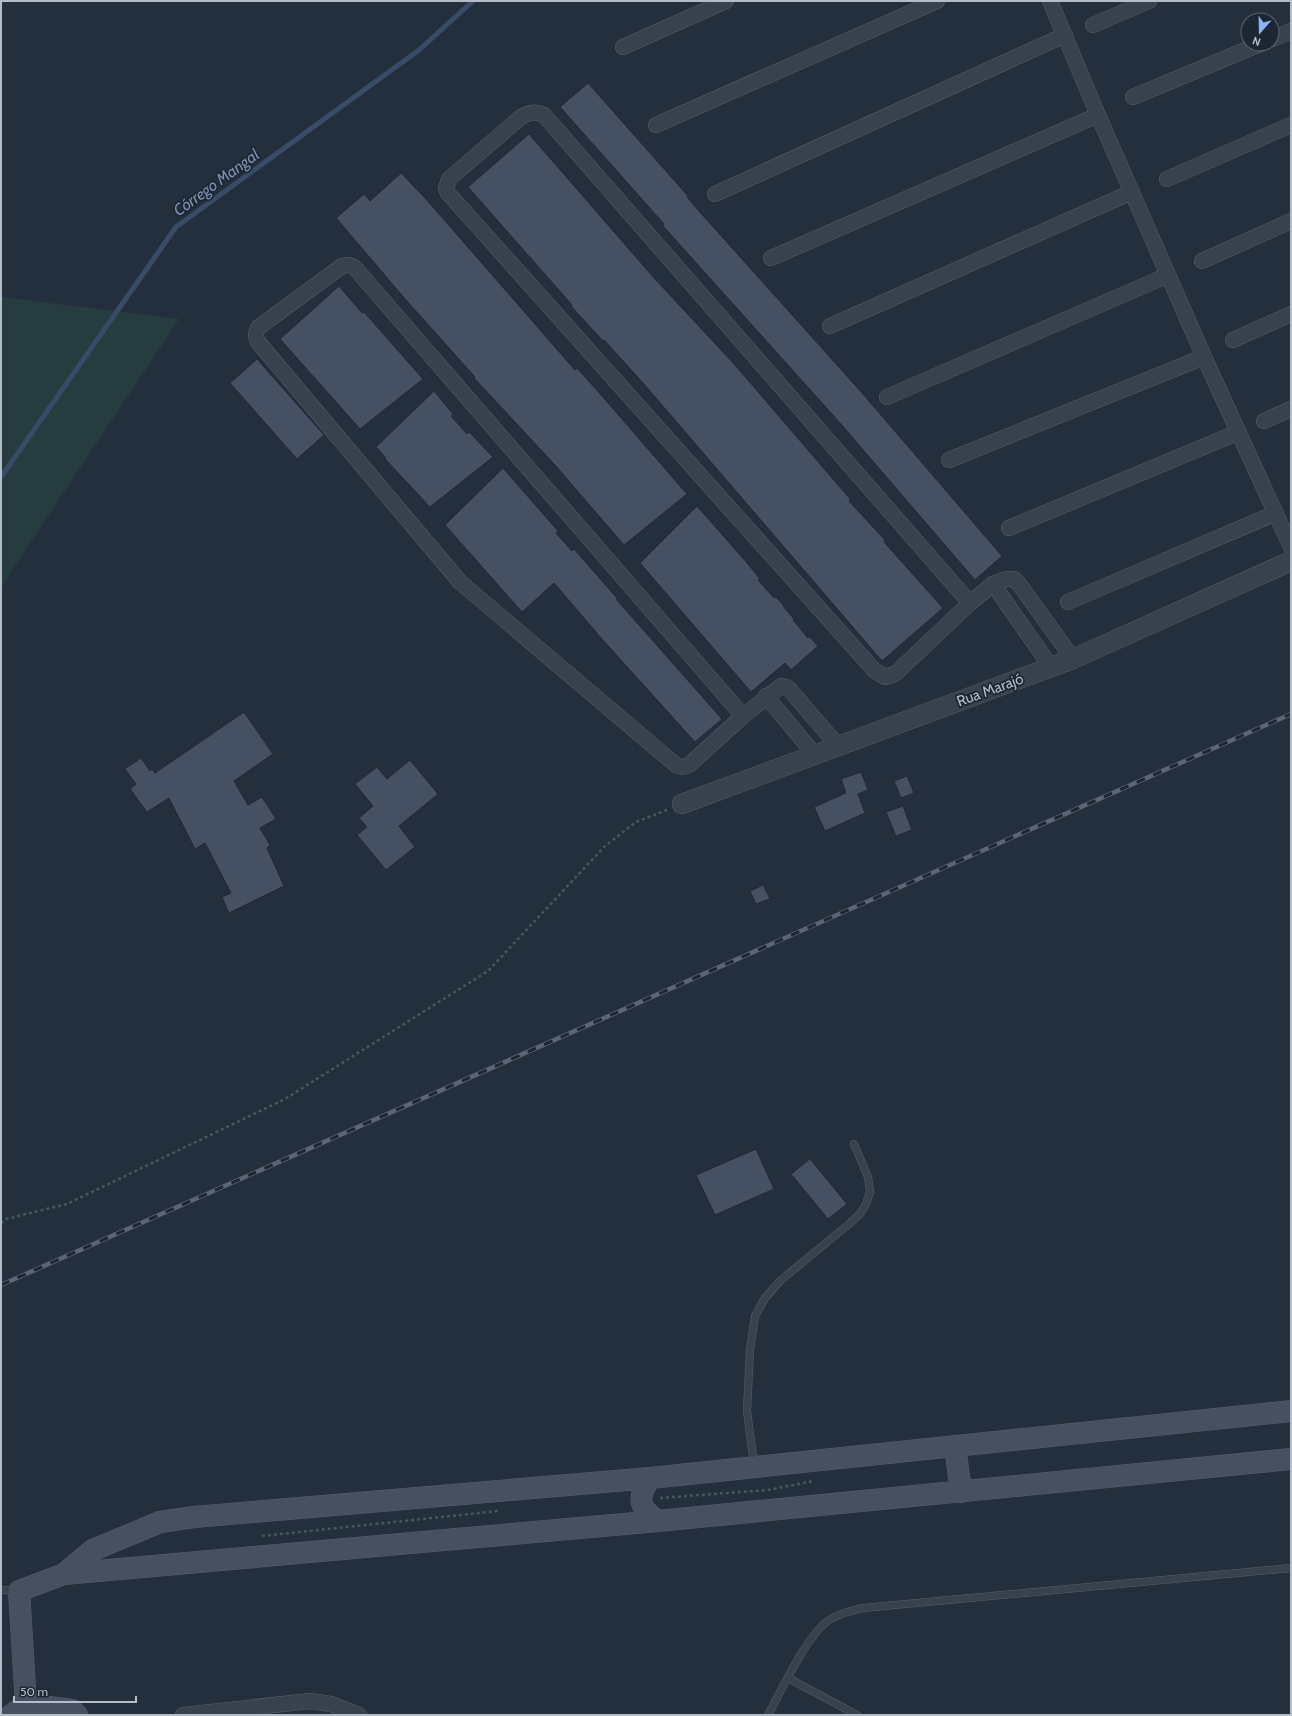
<svg xmlns="http://www.w3.org/2000/svg" width="1292" height="1716" font-family="Cabin,sans-serif">
<style>
.green{fill:#263c3f}
.lines{fill:none;stroke-linecap:round;stroke-linejoin:round}
.stream{stroke:#394c67;stroke-width:5}
.building{fill:#455162;stroke:#1f2835}
.service-casing{stroke:#565f6c;stroke-width:8}
.minor-casing{stroke:#565f6c;stroke-width:16}
.tertiary-casing{stroke:#565f6c;stroke-width:20}
.secondary-casing{stroke:#565f6c;stroke-width:22}
.path{stroke:#44595c;stroke-width:2.5;stroke-dasharray:3 3;stroke-linecap:butt}
.service{stroke:#38414e;stroke-width:7}
.minor{stroke:#38414e;stroke-width:15}
.tertiary{stroke:#38414e;stroke-width:19}
.secondary{stroke:#465061;stroke-width:21}
.rail-casing{stroke:#5a6575;stroke-width:4.5}
.rail{stroke:#1d2633;stroke-width:3;stroke-dasharray:9;stroke-linecap:butt}
.labels{text-anchor:middle;stroke-width:3.5;stroke-linejoin:round;paint-order:stroke}
.street-label{font-size:15px;fill:#b4bcc9;stroke:#1d2633}
.water-label{font-size:16px;font-style:italic;fill:#7c92b1;stroke:#1d2633}
</style>
<rect width="100%" height="100%" fill="#242f3e"/>
<path class="green" d="M 1,297 L 179,319 L 1,587 Z"/>
<g class="lines">
<path class="stream" d="M 1,477 L 176,227 L 419,50 L 473,1"/>
</g>
<path class="building" d="M 588,83 L 688,196 L 687,197 L 698,210 L 863,394 L 1002,556 L 975,580 L 840,423 L 663,226 L 664,224 L 560,107 Z
M 529,134 L 655,279 L 735,365 L 839,486 L 851,500 L 849,501 L 885,540 L 884,542 L 943,608 L 882,661 L 643,383 L 604,340 L 603,341 L 571,306 L 572,305 L 468,187 Z
M 401,173 L 426,199 L 575,370 L 577,368 L 602,396 L 687,494 L 624,545 L 555,465 L 474,378 L 475,377 L 406,300 L 336,218 L 364,194 L 370,201 Z
M 339,286 L 362,313 L 364,312 L 423,379 L 360,429 L 280,339 Z
M 257,359 L 324,435 L 297,459 L 230,383 Z
M 434,391 L 453,414 L 451,416 L 467,434 L 469,432 L 493,457 L 430,507 L 385,459 L 386,458 L 376,447 Z
M 503,468 L 558,531 L 556,533 L 572,551 L 574,549 L 617,598 L 616,599 L 722,719 L 695,742 L 601,638 L 554,583 L 522,612 L 445,525 Z
M 697,506 L 748,564 L 760,579 L 758,580 L 774,598 L 776,597 L 784,606 L 783,606 L 794,619 L 793,620 L 808,638 L 810,637 L 818,646 L 791,670 L 785,663 L 751,692 L 640,563 Z
M 244,712 L 273,754 L 234,781 L 248,805 L 262,797 L 276,819 L 260,828 L 270,845 L 267,848 L 284,886 L 229,913 L 222,897 L 231,893 L 205,843 L 195,849 L 169,798 L 147,812 L 130,789 L 136,784 L 125,769 L 141,758 L 150,771 L 152,769 L 155,773 Z
M 410,760 L 438,794 L 399,826 L 415,847 L 386,870 L 357,835 L 367,827 L 359,818 L 373,806 L 355,784 L 377,767 L 387,779 Z
M 861,772 L 868,790 L 858,794 L 865,813 L 825,831 L 814,807 L 846,793 L 841,779 Z
M 907,776 L 914,793 L 901,798 L 894,781 Z
M 903,806 L 912,830 L 896,836 L 886,812 Z
M 763,885 L 770,899 L 756,904 L 750,891 Z
M 756,1149 L 774,1189 L 715,1215 L 696,1175 Z
M 810,1159 L 847,1204 L 828,1219 L 791,1174 Z"/>
<g class="lines">
<defs>
<path id="service" d="M 754,1465 L 747,1411 L 750,1350 L 755,1316 L 765,1298 L 781,1280 L 849,1224 L 860,1214 L 866,1204 L 870,1192 L 868,1177 L 854,1144
M 1,1590 L 17,1591
M 788,1678 L 857,1715
M 768,1715 C 781,1691 807,1635 829,1620 C 839,1613 851,1611 863,1608 L 1291,1568"/>
<path id="minor" d="M 1050,1 L 1098,115 L 1204,357 L 1291,547
M 1093,25 L 1149,1
M 1272,39 L 1291,31
M 623,47 L 726,1
M 1133,97 L 1260,44
M 656,125 L 937,1
M 1167,179 L 1291,125
M 715,194 L 1065,35
M 771,258 L 1098,115
M 1202,261 L 1291,221
M 830,326 L 1132,192
M 1233,340 L 1291,314
M 887,397 L 1157,280 L 1167,275
M 1264,421 L 1291,409
M 949,460 L 1204,357
M 1009,528 L 1239,432
M 993,584 L 1051,667
M 1068,602 L 1276,513
M 970,603 L 544,115 C 535,111 530,112 521,117 L 449,179 L 446,188 L 448,193 L 874,670 L 885,677 L 895,674 L 970,603 L 993,584 L 1006,579 L 1014,579 L 1019,584 L 1073,659
M 766,696 L 815,755
M 743,716 L 355,268 C 350,264 347,264 342,266 L 259,327 C 255,332 255,336 258,342 L 460,582 L 676,765 C 681,768 684,768 689,765 L 743,716 L 781,686 L 786,687 L 790,690 L 838,746
M 183,1715 L 310,1701 L 331,1704 L 359,1715"/>
<path id="tertiary" d="M 682,804 L 1073,659 L 1291,561"/>
<path id="secondary" d="M 955,1446 L 961,1492
M 650,1478 C 637,1497 638,1508 658,1521
M 64,1574 L 93,1550 L 160,1522 L 194,1517 L 650,1478 L 1291,1411
M 26,1704 L 19,1591 L 64,1574 L 658,1521 L 1291,1459
M 11,1715 L 26,1704 L 72,1710 L 77,1715"/>
</defs>
<use href="#service" class="service-casing"/>
<use href="#minor" class="minor-casing"/>
<use href="#tertiary" class="tertiary-casing"/>
<use href="#secondary" class="secondary-casing"/>
<path class="path" d="M 1,1223 L 6,1219 L 67,1204 L 285,1099 L 488,971 L 605,846 L 636,822 L 667,810
M 660,1498 L 768,1490 L 814,1481
M 262,1536 L 498,1511"/>
<use href="#service" class="service"/>
<use href="#minor" class="minor"/>
<use href="#tertiary" class="tertiary"/>
<use href="#secondary" class="secondary"/>
<defs>
<path id="rail" d="M 1,1285 L 1291,714"/>
</defs>
<use href="#rail" class="rail-casing"/>
<use href="#rail" class="rail"/>
</g>
<g class="labels">
<g class="street-label">
<text transform="translate(990 690) rotate(-20)" y="5">Rua Marajó</text>
</g>
<g class="water-label">
<text transform="translate(216 182) rotate(-36)" y="6">Córrego Mangal</text>
</g>
</g>
<rect width="1292" height="1716" fill="none" stroke="#b4bcc9" stroke-width="4"/>
<g transform="translate(1260 32) rotate(200)"><circle r="19" fill="#1d2633" stroke="#59626f"/>
<path d="M0-3L7 15L0 10L-7 15Z" fill="#8ab4f8"/>
<text y="-6" font-size="11" font-weight="bold" text-anchor="middle" fill="#b4bcc9">N</text>
</g>
<path d="M14 1696v6h122v-6" fill="none" stroke="#b4bcc9" stroke-width="2"/>
<text x="20" y="1696" font-size="12" fill="#b4bcc9" stroke="#1d2633" stroke-width="3" paint-order="stroke">50 m</text>
</svg>
